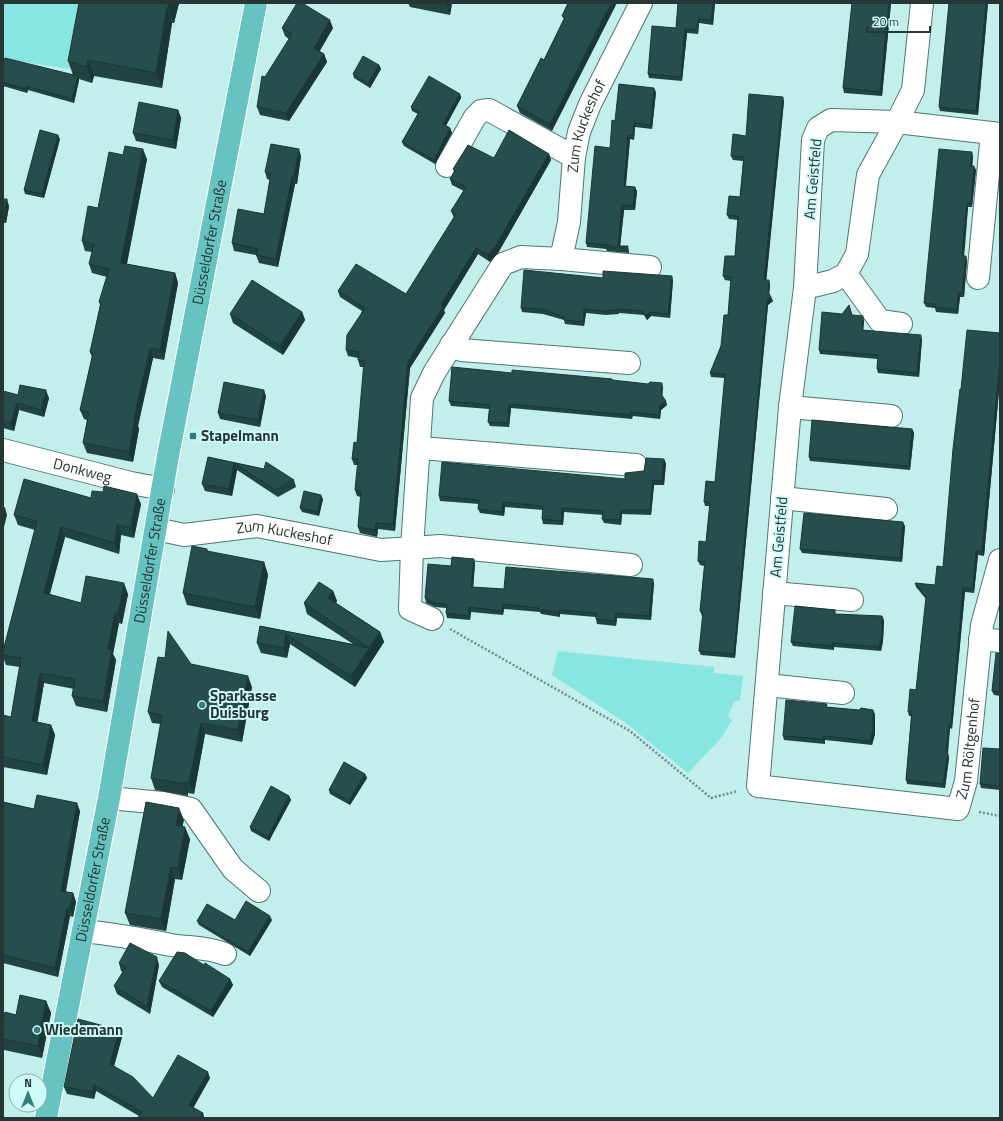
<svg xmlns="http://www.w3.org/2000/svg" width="1003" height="1121" font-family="'Titillium Web',sans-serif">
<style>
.green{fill:#87e6e1}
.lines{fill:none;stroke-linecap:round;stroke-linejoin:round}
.minor-casing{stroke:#4d7674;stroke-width:24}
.major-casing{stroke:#fff;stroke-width:24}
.path{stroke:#6f8c8a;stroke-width:2.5;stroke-dasharray:2 2;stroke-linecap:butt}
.minor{stroke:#fff;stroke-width:22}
.major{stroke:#66c3c1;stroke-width:22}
.wall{fill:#214341}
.shaded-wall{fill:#1b3735}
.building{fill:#264e4c;stroke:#1b3735}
.poi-dot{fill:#347d7a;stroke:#cffbf9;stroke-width:1.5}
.labels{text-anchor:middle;stroke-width:4;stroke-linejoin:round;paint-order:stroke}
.street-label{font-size:15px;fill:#253635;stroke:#cffbf9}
.poi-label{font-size:15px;font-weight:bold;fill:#253635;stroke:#cffbf9;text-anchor:start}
</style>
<rect width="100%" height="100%" fill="#c2eeeb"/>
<path class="green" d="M 3,3 L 84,3 L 70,69 L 4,59 L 3,63 Z
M 558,651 L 714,667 L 714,673 L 743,676 L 740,700 L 734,702 L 728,716 L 732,720 L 722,737 L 688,773 L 627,724 L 552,675 Z"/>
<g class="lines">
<defs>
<g id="minor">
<path id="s1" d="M 922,3 L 913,90 L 897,122 L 831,120 L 818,128 L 813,140 L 805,288 L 790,407 L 758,786 L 958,809 L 966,781 L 982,625 L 1000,560"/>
<path d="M 447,166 L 475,117 L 481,111 L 489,110 L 574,157"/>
<path d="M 561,259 L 650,267"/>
<path d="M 846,274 L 880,321 L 901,324"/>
<path d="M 978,278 L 992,133"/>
<path d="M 805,288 L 833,281 L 846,274 L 857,254 L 868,175 L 897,122 L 1000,134"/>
<path d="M 451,345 L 461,350 L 629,363"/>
<path d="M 790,407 L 891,416"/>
<path d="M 420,448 L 636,465"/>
<path id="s2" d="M 3,450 L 131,483 L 163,489"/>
<path d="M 782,498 L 886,509"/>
<path id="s3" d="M 156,529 L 184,535 L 257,526 L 381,550 L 412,548 L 422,398 L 434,373 L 503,264 L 521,257 L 561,259 L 569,222 L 574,157 L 579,132 L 590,104 L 641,3"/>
<path d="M 774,593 L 852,600"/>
<path d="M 432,619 L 410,609 L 412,548 L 440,546 L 631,565"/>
<path d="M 980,639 L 1000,641"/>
<path d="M 767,685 L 843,693"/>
<path d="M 109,798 L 163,803 L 191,809 L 233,869 L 259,891"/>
<path d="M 83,931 C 112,934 141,939 171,945 C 190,948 206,947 225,954"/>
</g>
<g id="major">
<path id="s4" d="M 46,1118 L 109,798 L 168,456 L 256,3"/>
</g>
</defs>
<use href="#minor" class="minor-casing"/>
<use href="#major" class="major-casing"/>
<path class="path" d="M 450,629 L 630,731 L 711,798 L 738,791
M 979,812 L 1000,816"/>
<use href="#minor" class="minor"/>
<use href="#major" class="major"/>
</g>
<path class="wall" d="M 79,3 L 179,3 L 174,23 L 172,23 L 162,88 L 94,76 L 92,83 L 79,79 L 79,80 L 74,103 L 28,90 L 27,93 L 3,86 L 3,64 L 73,75 L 68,61 Z
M 408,3 L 452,3 L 450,15 L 410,7 Z
M 568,3 L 552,131 L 520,113 L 517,106 L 544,60 L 564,19 L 562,16 Z
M 678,3 L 715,3 L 713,25 L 699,23 L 698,34 L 687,33 L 682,81 L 649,78 L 648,74 L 676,28 Z
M 852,3 L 891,3 L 882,96 L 844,93 L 843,88 Z
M 949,3 L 988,3 L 978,115 L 940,111 L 939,107 Z
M 282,28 L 333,28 L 319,51 L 324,54 L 327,62 L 289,121 L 260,115 L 257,107 L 265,77 L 289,39 L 285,36 Z
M 379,65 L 381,69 L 370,88 L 354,78 L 353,74 Z
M 656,92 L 652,129 L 635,127 L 634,140 L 630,139 L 626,186 L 637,191 L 635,210 L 624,210 L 620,246 L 628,246 L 629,251 L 629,253 L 607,251 L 606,249 L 587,247 L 586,243 L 610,148 L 615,121 Z
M 460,94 L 461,98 L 446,126 L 450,128 L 452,133 L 435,164 L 404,146 L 402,142 L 418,114 L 412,111 L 411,107 Z
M 784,101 L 766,280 L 770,284 L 769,294 L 773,301 L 768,305 L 735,658 L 701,655 L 699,651 L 703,616 L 702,616 L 700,611 L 704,566 L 700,565 L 698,561 L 706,542 L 710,506 L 705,506 L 704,502 L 715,482 L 725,378 L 711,377 L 710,373 L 721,346 L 728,315 L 731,281 L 725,280 L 723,276 L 735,256 L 738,220 L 729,219 L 727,215 L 740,197 L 743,161 L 733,160 L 731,156 L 746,136 Z
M 178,110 L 181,118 L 176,149 L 136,141 L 133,133 Z
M 60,139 L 44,198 L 25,194 L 24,190 Z
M 549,154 L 551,160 L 498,253 L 490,262 L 478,254 L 444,310 L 445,313 L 410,368 L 395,531 L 378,529 L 377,537 L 360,533 L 358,527 L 361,497 L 357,496 L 355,490 L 358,465 L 354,465 L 352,459 L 357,443 L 364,367 L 360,367 L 358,360 L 358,358 L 348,356 L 346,350 L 362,311 L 340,297 L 338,291 L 406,294 L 454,218 L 451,211 L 464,191 L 452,185 L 450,179 L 454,172 L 453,169 L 494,158 Z
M 301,156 L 297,184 L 295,184 L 278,267 L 259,263 L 256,255 L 234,251 L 232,243 L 264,214 L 270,180 L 267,179 L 265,172 Z
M 973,156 L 972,166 L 976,170 L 972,207 L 968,207 L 965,247 L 964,256 L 967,260 L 964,297 L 960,297 L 958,314 L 936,312 L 935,308 L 926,307 L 924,303 Z
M 147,159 L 127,264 L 175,273 L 178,283 L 164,360 L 153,358 L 138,426 L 139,429 L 133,462 L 87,453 L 83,443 L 87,420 L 84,419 L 80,410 L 92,357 L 90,352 L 100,305 L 99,302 L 107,277 L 92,273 L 89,264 L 92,252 L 85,251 L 82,241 L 98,208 Z
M 3,199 L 9,206 L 6,223 L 3,223 Z
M 603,278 L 673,280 L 670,318 L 651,316 L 647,320 L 644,315 L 619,313 L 619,314 L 606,315 L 586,313 L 584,326 L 565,324 L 564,320 L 543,314 L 522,312 L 521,308 Z
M 302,312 L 305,320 L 283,355 L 233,323 L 230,314 Z
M 852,315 L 864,321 L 863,330 L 922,339 L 919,377 L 878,373 L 877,369 L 878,359 L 820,354 L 819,350 Z
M 1000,333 L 1000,380 L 984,556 L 978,555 L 974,593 L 965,592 L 952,729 L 950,728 L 948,754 L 949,758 L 945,788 L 907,784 L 906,780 L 911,716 L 909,716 L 908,712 L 916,690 L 926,599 L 916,587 L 915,583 L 935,585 L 943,567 L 961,389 Z
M 512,373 L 612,379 L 613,381 L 663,387 L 662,397 L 667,405 L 661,410 L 660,419 L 633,416 L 632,419 L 511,408 L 509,427 L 490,426 L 488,422 L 489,409 L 451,406 L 449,401 Z
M 3,391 L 18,395 L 49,398 L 44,417 L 19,410 L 14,431 L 3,428 Z
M 266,396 L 260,427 L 220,419 L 218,413 Z
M 912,429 L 914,433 L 910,470 L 810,461 L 809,457 Z
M 208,457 L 264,469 L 294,480 L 296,487 L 278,497 L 237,470 L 232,496 L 205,491 L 202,484 Z
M 666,463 L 664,485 L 654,485 L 651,515 L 622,514 L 621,525 L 604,523 L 602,519 L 603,515 L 564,512 L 563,525 L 543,524 L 542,519 L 543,510 L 505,507 L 504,516 L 480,513 L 478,509 L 479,504 L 440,501 L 439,496 L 625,479 Z
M 91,498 L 141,504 L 134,538 L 121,535 L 119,554 L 65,537 L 50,594 L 81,603 L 128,594 L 122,624 L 119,623 L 113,654 L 116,660 L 107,712 L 76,706 L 72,696 L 74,689 L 44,683 L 37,722 L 51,725 L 55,735 L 47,775 L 3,767 L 3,715 L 11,717 L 20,667 L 6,665 L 3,657 L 3,651 L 35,530 L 18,525 L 14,515 Z
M 323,499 L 319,516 L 302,512 L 300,508 Z
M 905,526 L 902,562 L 802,553 L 800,549 Z
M 208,552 L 264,562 L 268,575 L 260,619 L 187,605 L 183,593 Z
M 475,563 L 473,587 L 504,589 L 654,583 L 651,620 L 617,618 L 616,626 L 597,624 L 596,619 L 596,617 L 560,614 L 560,617 L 541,614 L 540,612 L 504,609 L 503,615 L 471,612 L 470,620 L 447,618 L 446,613 L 446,608 L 435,607 L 426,603 L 425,598 L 451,566 Z
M 333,591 L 337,601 L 336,603 L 380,632 L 384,642 L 355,687 L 290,644 L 287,658 L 261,653 L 257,643 L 260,626 L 353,644 L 307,614 L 304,603 Z
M 837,614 L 884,620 L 883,641 L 881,651 L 834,647 L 834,650 L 793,646 L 791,642 Z
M 1000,654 L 1000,696 L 994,695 L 992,691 Z
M 191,664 L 252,687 L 242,742 L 205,734 L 194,794 L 188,793 L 188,796 L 155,790 L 151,778 L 161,724 L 152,723 L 148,712 Z
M 828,707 L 875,714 L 875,734 L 872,745 L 825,740 L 825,744 L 784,740 L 783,736 Z
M 1000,749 L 1000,790 L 981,788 L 980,784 Z
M 365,774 L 367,778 L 350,805 L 330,794 L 329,790 Z
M 289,796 L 291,800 L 269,841 L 251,831 L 250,827 Z
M 3,802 L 34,809 L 80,811 L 66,892 L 73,893 L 76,902 L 73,917 L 70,916 L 58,977 L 3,963 Z
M 184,820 L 182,826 L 190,839 L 182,880 L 175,879 L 166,931 L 130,925 L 125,913 Z
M 235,920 L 272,920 L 250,956 L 199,925 L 197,921 Z
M 119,963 L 159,965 L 150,1014 L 117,994 L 114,986 L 123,972 L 121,971 Z
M 204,965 L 230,979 L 233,985 L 213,1017 L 162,987 L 159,981 Z
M 46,1001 L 51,1013 L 42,1058 L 4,1050 L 3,1047 L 3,1023 L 16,1015 Z
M 122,1037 L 114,1066 L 153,1098 L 210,1078 L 193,1108 L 203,1113 L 204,1118 L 138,1118 L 139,1116 L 96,1091 L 94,1099 L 67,1094 L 64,1087 Z"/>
<path class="shaded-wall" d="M 170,3 L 179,3 L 174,23 L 168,8 Z
M 446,3 L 452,3 L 450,15 Z
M 611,3 L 617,3 L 552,131 L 550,124 Z
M 713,3 L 715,3 L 713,25 L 711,20 Z
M 889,3 L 891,3 L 882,96 L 880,92 Z
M 986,3 L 988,3 L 978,115 L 976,111 Z
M 167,7 L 172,23 L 162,88 L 156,73 Z
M 698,19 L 699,23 L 698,34 L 697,30 Z
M 330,20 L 333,28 L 317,56 L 314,48 Z
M 685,29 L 687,33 L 682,81 L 681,77 Z
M 324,54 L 327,62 L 289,121 L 286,113 Z
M 88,60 L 94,76 L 92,83 L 87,67 Z
M 379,65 L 381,69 L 370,88 L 368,84 Z
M 78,76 L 79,80 L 74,103 L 72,99 Z
M 26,86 L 28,90 L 27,93 L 25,89 Z
M 654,88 L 656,92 L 652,129 L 651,125 Z
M 460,94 L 461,98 L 444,128 L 443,124 Z
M 783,97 L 784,101 L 766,284 L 764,280 Z
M 178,110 L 181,118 L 176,149 L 173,140 Z
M 634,123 L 635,127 L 634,140 L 633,135 Z
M 450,128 L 452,133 L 435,164 L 434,160 Z
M 58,135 L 60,139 L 44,198 L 42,194 Z
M 628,135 L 630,139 L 625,190 L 624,186 Z
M 143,149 L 147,159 L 125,273 L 121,263 Z
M 299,149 L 301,156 L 297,184 L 294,177 Z
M 972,152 L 973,156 L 972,170 L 970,166 Z
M 549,154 L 551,160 L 498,253 L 490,262 L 488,255 Z
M 974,166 L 976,170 L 972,207 L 971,203 Z
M 292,177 L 295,184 L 278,267 L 276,259 Z
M 635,187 L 637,191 L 635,210 L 633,206 Z
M 7,199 L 9,206 L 6,223 L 4,217 Z
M 967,203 L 968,207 L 963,260 L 962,256 Z
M 622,205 L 624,210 L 620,248 L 618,246 Z
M 476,248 L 478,254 L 444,310 L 445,313 L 410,368 L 395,531 L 393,524 L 408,362 L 441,305 Z
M 966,256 L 967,260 L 964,297 L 962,293 Z
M 175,273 L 178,283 L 164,360 L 160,350 Z
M 672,276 L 673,280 L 670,318 L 668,314 Z
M 769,280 L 770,284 L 769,297 L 768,292 Z
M 958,293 L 960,297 L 958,314 L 957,310 Z
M 771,297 L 773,301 L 768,305 L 735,658 L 734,654 L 767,300 Z
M 584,309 L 586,313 L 584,326 L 583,322 Z
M 302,312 L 305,320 L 283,355 L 280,346 Z
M 650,312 L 651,316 L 647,320 L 645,316 Z
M 863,316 L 864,321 L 863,334 L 862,330 Z
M 921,335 L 922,339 L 919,377 L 917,373 Z
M 150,348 L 153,358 L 138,426 L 139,429 L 133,462 L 129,452 L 134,419 Z
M 1000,360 L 1000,380 L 984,556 L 982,551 Z
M 662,383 L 663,387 L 662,399 L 661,394 Z
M 46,390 L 49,398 L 44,417 L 41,410 Z
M 264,390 L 266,396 L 260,427 L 258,420 Z
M 666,401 L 667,405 L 661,410 L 660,419 L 659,415 L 660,406 Z
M 17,403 L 19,410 L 14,431 L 11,423 Z
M 509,404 L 511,408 L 509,427 L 508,423 Z
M 912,429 L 914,433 L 910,470 L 909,466 Z
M 664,459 L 666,463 L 664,485 L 662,481 Z
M 234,463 L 237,470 L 232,496 L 229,489 Z
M 653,480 L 654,485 L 651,515 L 650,510 Z
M 137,494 L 141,504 L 134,538 L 131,528 Z
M 321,495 L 323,499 L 319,516 L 318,512 Z
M 503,502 L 505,507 L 504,516 L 502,512 Z
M 5,508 L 7,515 L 3,531 L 3,514 Z
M 562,508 L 564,512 L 563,525 L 561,521 Z
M 621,510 L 622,514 L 621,525 L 620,520 Z
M 903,522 L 905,526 L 902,562 L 900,558 Z
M 376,523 L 378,529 L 377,537 L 375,530 Z
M 117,525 L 121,535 L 119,554 L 115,543 Z
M 61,527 L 65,537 L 47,603 L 44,593 Z
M 976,551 L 978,555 L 974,593 L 973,588 Z
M 474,559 L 475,563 L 473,591 L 471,587 Z
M 264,562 L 268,575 L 260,619 L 255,607 Z
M 653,579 L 654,583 L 651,620 L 649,616 Z
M 124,583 L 128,594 L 122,624 L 118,614 Z
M 963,588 L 965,592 L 952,729 L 951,724 Z
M 333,591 L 337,601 L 332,608 L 328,598 Z
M 503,604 L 504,609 L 503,615 L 502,611 Z
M 469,607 L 471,612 L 470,620 L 469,616 Z
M 559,610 L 560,614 L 560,617 L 558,612 Z
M 115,613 L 119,623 L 113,654 L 116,660 L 107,712 L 103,701 L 108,649 Z
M 616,613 L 617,618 L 616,626 L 615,621 Z
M 882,616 L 884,620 L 883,641 L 881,651 L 879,647 Z
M 380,632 L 384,642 L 355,687 L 351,676 Z
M 286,634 L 290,644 L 287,658 L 284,648 Z
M 832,643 L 834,647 L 834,650 L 832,646 Z
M 40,673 L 44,683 L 36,731 L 32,721 Z
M 248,676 L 252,687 L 242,742 L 238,730 Z
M 873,710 L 875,714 L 875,734 L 872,745 L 870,741 Z
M 201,723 L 205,734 L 194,794 L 189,783 Z
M 949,724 L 950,728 L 947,756 L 946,752 Z
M 51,725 L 55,735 L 47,775 L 43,765 Z
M 824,736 L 825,740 L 825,744 L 823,739 Z
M 948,754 L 949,758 L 945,788 L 943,784 Z
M 365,774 L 367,778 L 350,805 L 349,801 Z
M 184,782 L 188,793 L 188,796 L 184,784 Z
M 289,796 L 291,800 L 269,841 L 268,837 Z
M 77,803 L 80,811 L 64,899 L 61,891 Z
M 179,808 L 184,820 L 180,837 L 176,825 Z
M 185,827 L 190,839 L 182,880 L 178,868 Z
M 171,867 L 175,879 L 166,931 L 161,919 Z
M 73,893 L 76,902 L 73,917 L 70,908 Z
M 67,908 L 70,916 L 58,977 L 55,968 Z
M 270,916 L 272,920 L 250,956 L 248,952 Z
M 157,957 L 159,965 L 150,1014 L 147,1006 Z
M 230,979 L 233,985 L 213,1017 L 211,1011 Z
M 46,1001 L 51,1013 L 42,1058 L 38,1046 Z
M 119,1030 L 122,1037 L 113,1070 L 110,1064 Z
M 208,1072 L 210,1078 L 191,1112 L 189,1105 Z
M 94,1085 L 96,1091 L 94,1099 L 92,1092 Z
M 203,1113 L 204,1118 L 200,1118 Z"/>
<path class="building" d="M 79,3 L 170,3 L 168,8 L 167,7 L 156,73 L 88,60 L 87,67 L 68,61 Z
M 297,3 L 302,3 L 330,20 L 314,48 L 324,54 L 286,113 L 257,107 L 262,76 L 265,77 L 292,34 L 282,28 Z
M 568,3 L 611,3 L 550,124 L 517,106 L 541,58 L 544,60 L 565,17 L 562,16 Z
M 678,3 L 713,3 L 711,20 L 698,19 L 697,30 L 685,29 L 681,77 L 648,74 L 652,26 L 676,28 Z
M 852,3 L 889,3 L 880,92 L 843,88 Z
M 949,3 L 986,3 L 976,111 L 939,107 Z
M 363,56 L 379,65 L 368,84 L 353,74 Z
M 5,58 L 78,76 L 72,99 L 26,86 L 25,89 L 3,82 L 3,64 Z
M 429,76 L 460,94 L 443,124 L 450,128 L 434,160 L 402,142 L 419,112 L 411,107 Z
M 619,84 L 654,88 L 651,125 L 634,123 L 633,135 L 628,135 L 624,186 L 635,187 L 633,206 L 622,205 L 618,246 L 628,246 L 627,248 L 605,246 L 606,245 L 609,245 L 586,243 L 595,146 L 610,148 L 612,120 L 615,121 Z
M 749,94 L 783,97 L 764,280 L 769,280 L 768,292 L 771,297 L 767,300 L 734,654 L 699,651 L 703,612 L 700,611 L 705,562 L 698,561 L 699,541 L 706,542 L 710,502 L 704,502 L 706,481 L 715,482 L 725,374 L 710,373 L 721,346 L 724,315 L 728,315 L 731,277 L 723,276 L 725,256 L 735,256 L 738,216 L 727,215 L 729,196 L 740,197 L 744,157 L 731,156 L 733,134 L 746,136 Z
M 139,102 L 178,110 L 173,140 L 133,133 Z
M 40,130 L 58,135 L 42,194 L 24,190 Z
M 509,130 L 549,154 L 495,247 L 488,255 L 476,248 L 441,305 L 443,307 L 408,362 L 393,524 L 376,523 L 375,530 L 358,527 L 361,491 L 355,490 L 358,459 L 352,459 L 354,442 L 357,443 L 364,361 L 358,360 L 359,352 L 346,350 L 347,335 L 365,308 L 338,291 L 356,264 L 406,294 L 456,214 L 451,211 L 466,187 L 450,179 L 455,170 L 453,169 L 468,145 L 494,158 Z
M 271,144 L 299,149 L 294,177 L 292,177 L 276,259 L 256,255 L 258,249 L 232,243 L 238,209 L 264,214 L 271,173 L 265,172 Z
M 125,146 L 143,149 L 121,263 L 175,273 L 160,350 L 150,348 L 134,419 L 135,419 L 129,452 L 83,443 L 89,412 L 80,410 L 93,353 L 90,352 L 101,303 L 99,302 L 109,269 L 89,264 L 94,244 L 82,241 L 88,206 L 98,208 L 109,152 L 123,155 Z
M 939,149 L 972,152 L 970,166 L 974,166 L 971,203 L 967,203 L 963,243 L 962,256 L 966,256 L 962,293 L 958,293 L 957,310 L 935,307 L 935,304 L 924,303 Z
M 3,199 L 7,199 L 4,217 L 3,217 Z
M 524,270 L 603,278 L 603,271 L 672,276 L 668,314 L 650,312 L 645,316 L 642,311 L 618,309 L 618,310 L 605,311 L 584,309 L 583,322 L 564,320 L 564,317 L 542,309 L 521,308 Z
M 252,280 L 302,312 L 280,346 L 230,314 Z
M 849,305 L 852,315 L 863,316 L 862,330 L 921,335 L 917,373 L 877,369 L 878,355 L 819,350 L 822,312 L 842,314 Z
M 967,330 L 1000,333 L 1000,360 L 982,551 L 976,551 L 973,588 L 963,588 L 951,724 L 949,724 L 946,752 L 948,754 L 943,784 L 906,780 L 912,712 L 908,712 L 910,689 L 916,690 L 926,597 L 915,583 L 935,585 L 937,566 L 943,567 L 953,449 L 960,389 L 961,389 Z
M 452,367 L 512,373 L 512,370 L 612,379 L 612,380 L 648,384 L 650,382 L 662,383 L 661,394 L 666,401 L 660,406 L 659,415 L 631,412 L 631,415 L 509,404 L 508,423 L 488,422 L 490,405 L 449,401 Z
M 224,382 L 264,390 L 258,420 L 218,413 Z
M 20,385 L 46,390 L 41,410 L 17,403 L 11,423 L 3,421 L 3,391 L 18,395 Z
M 812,420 L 912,429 L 909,466 L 809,457 Z
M 208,457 L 264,469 L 266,462 L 294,480 L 275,490 L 234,463 L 229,489 L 202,484 Z
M 646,458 L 664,459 L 662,481 L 653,480 L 650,510 L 621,510 L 620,520 L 602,519 L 603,511 L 562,508 L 561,521 L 542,519 L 543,506 L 503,502 L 502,512 L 478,509 L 479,500 L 439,496 L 442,462 L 625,479 L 625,473 L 644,471 Z
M 24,479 L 91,498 L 92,491 L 103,492 L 104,486 L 137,494 L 131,528 L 117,525 L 115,543 L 61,527 L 44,593 L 81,603 L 86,576 L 124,583 L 118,614 L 115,613 L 108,649 L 112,650 L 103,701 L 72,696 L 75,679 L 40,673 L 32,721 L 51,725 L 43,765 L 3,757 L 3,715 L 11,717 L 21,658 L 3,655 L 3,651 L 37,521 L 14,515 Z
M 304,491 L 321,495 L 318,512 L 300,508 Z
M 3,507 L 5,508 L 3,514 Z
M 804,513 L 903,522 L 900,558 L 800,549 Z
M 192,546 L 207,549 L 207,551 L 264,562 L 255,607 L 183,593 Z
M 452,557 L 474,559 L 471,587 L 504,589 L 506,567 L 653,579 L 649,616 L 616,613 L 615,621 L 596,619 L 596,613 L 559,610 L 558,612 L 539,610 L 539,608 L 503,604 L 502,611 L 469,607 L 469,616 L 446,613 L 447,604 L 434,603 L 425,598 L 428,564 L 451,566 Z
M 319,582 L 333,591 L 328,598 L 380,632 L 351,676 L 286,634 L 284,648 L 257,643 L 260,626 L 369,648 L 304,603 Z
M 795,606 L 835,610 L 835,614 L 882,616 L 882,636 L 879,647 L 832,643 L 832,646 L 791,642 Z
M 168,631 L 191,664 L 248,676 L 238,730 L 201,723 L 189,783 L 184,782 L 184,784 L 151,778 L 162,715 L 148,712 L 158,657 L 165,658 Z
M 996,653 L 1000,654 L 1000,692 L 992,691 Z
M 786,700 L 827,704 L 826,707 L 859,710 L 861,708 L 873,710 L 873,730 L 870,741 L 824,736 L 823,739 L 783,736 Z
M 983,748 L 1000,749 L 1000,786 L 980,784 Z
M 344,762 L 365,774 L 349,801 L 329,790 Z
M 271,786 L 289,796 L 268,837 L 250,827 Z
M 37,795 L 77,803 L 61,891 L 73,893 L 70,908 L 67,908 L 55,968 L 3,955 L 3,802 L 34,809 Z
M 146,802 L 179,808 L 176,825 L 185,827 L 178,868 L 171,867 L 161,919 L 125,913 Z
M 246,901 L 270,916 L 248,952 L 197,921 L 207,904 L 235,920 Z
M 130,943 L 157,957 L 147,1006 L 114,986 L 126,967 L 119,963 Z
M 177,952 L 185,953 L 204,965 L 205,963 L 230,979 L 211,1011 L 159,981 Z
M 20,995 L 46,1001 L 38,1046 L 3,1039 L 3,1023 L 5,1012 L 16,1015 Z
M 78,1019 L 119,1030 L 110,1064 L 133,1077 L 153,1098 L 178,1055 L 208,1072 L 189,1105 L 203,1113 L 200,1118 L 138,1118 L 142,1112 L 94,1085 L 92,1092 L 64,1087 Z"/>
<g class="poi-dot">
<rect x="189" y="432" width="8" height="8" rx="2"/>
<circle cx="202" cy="705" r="4"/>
<circle cx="37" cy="1030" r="4"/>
</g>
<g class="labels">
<g class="street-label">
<text dy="5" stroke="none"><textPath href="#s3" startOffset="762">Zum Kuckeshof</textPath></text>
<text transform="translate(813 179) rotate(-85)" y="5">Am Geistfeld</text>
<text dy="5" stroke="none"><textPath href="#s4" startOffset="891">Düsseldorfer Straße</textPath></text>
<text dy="5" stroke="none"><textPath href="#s2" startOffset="82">Donkweg</textPath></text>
<text dy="5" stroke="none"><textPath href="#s3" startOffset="130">Zum Kuckeshof</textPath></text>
<text transform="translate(779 537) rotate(-85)" y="5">Am Geistfeld</text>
<text dy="5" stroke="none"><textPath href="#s4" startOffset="567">Düsseldorfer Straße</textPath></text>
<text dy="5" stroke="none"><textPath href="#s1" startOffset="1129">Zum Röltgenhof</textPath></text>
<text dy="5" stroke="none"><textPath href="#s4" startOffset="243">Düsseldorfer Straße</textPath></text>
</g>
<g class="poi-label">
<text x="201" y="441">Stapelmann</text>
<text x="210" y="701">Sparkasse<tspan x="210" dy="17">Duisburg</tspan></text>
<text x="45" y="1035">Wiedemann</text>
</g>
</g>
<rect width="1003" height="1121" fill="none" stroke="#253635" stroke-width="8"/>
<g transform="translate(28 1093)"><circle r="19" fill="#cffbf9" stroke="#8bacab"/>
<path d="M0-3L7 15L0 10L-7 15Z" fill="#347d7a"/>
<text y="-6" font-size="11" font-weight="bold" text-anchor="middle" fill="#253635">N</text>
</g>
<path d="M867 26v6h63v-6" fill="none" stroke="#253635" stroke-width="2"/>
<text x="873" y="26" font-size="12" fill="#253635" stroke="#cffbf9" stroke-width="3" paint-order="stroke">20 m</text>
</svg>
